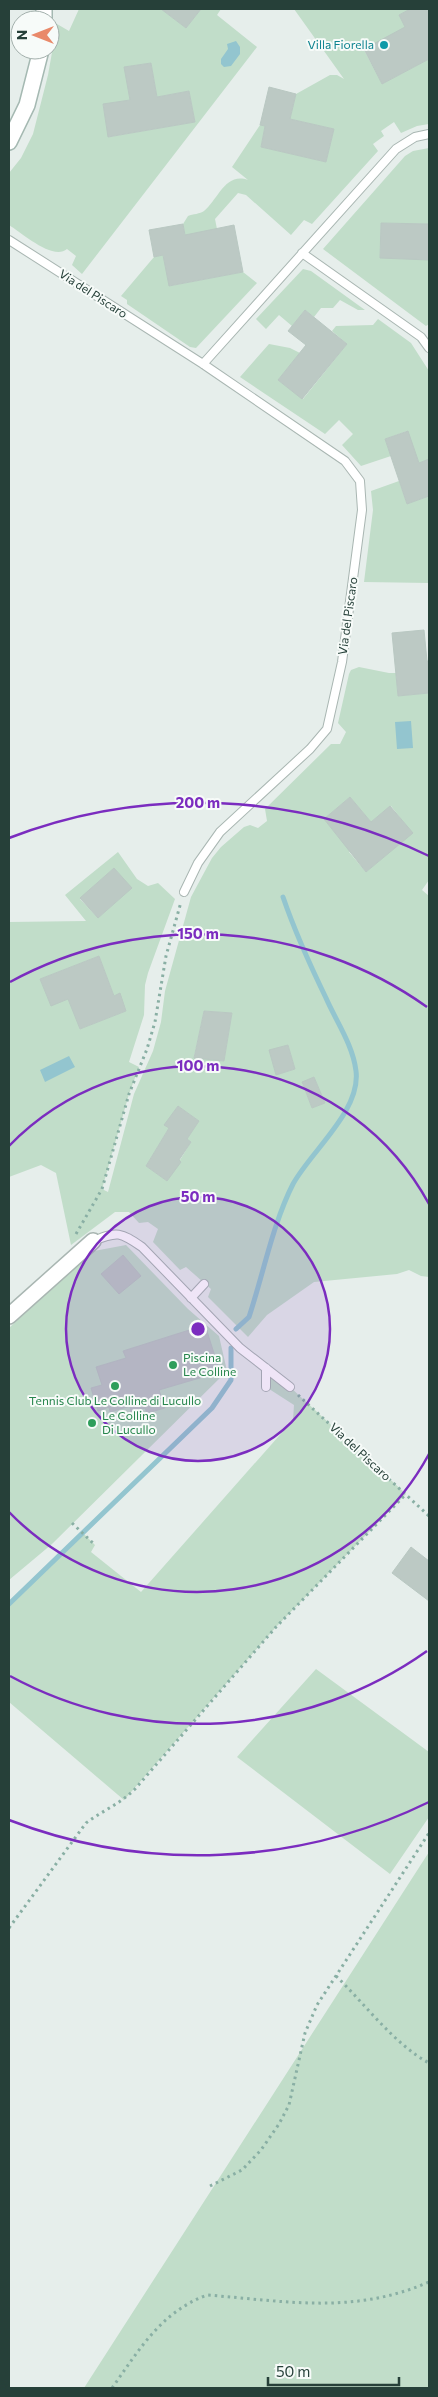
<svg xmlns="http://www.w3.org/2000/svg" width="438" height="2397" font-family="Commissioner,sans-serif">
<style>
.green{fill:#c1ddc9;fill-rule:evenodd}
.water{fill:#93c5cf}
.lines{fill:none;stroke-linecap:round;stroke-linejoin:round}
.stream{stroke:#93c5cf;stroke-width:5}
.building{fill:#bcc9c4;stroke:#b9c8c2}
.service-casing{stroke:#a9b6b2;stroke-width:10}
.minor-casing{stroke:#a9b6b2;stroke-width:18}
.secondary-casing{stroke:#a5b9b2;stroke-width:18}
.path{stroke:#89afa4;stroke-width:3;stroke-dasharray:2.5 4;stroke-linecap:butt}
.service{stroke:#fff;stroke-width:8}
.minor{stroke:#fff;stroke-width:15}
.secondary{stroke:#fff;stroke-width:15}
.ring{fill:none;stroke:#7b2cbf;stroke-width:2.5}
.culture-dot{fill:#0f9aa8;stroke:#f7fbf9;stroke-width:2}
.leisure-dot{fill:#2e9e5b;stroke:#f7fbf9;stroke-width:2}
.labels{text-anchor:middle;stroke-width:4;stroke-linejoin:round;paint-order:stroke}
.culture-label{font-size:12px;fill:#0d838f;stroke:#f7fbf9;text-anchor:end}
.street-label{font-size:12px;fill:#264039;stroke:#f7fbf9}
.leisure-label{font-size:12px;fill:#27864d;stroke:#f7fbf9;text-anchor:start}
.centre{fill:#7b2cbf;stroke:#f7fbf9;stroke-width:2.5}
.ring-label{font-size:15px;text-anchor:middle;font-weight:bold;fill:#7b2cbf;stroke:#f7fbf9;stroke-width:4;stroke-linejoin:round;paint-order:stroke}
</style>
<rect width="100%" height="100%" fill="#e6eeeb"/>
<path class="green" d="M 79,9 L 161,9 L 186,28 L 201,9 L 221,9 L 217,15 L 257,47 L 82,274 L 72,265 L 76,256 L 67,249 C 53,261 22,233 9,225 L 9,173 L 21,158 L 33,134 L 48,75 L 57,24 L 69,31 ZM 151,63 L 157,97 L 189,91 L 195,122 L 109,137 L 103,105 L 130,100 L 125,67 Z
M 294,9 L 410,9 L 399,15 L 413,41 L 364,50 L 382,84 L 429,59 L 429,124 L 417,126 L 401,133 L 394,122 L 381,131 L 384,136 L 373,144 L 378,151 L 312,224 L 304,220 L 291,235 L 246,195 L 238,193 L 215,219 L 217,229 L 188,251 L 183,224 L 188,216 C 193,214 200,214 204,211 C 218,200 225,172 248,180 L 232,167 L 260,125 L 265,126 L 261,147 L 326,162 L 334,129 L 290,119 L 296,94 L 330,75 L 337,75 L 344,79 Z
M 429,148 L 429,224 L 381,223 L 380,257 L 429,260 L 429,324 L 426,326 L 323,249 L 405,156 L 413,151 Z
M 163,255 L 170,286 L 243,272 L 257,283 L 196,348 L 190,347 L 127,304 L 127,300 L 121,296 L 154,257 Z
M 303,269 L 311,271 L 365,310 L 358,310 L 340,300 L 333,308 L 321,308 L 314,317 L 305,310 L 292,326 L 279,315 L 266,329 L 256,319 Z
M 378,319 L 411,343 L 429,371 L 429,459 L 419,463 L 407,431 L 385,439 L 391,456 L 361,466 L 342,445 L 353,434 L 339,420 L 325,434 L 240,377 L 269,344 L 290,348 L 300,353 L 278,380 L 303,399 L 347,344 L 332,331 L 336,326 L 373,325 Z
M 399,481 L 407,504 L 429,496 L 429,583 L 364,582 L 373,510 L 371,491 Z
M 359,667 L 389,673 L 396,673 L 398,696 L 429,693 L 429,880 L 422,890 L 429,896 L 429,1277 L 421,1276 L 409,1270 L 397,1274 L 314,1282 L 267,1315 L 248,1337 L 208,1297 L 211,1289 L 186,1267 L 180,1270 L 153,1242 L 158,1229 L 148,1222 L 139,1223 L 129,1212 L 115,1212 L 71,1245 L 56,1173 L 41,1165 L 9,1177 L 9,922 L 86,921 L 65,895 L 118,852 L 137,879 L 148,886 L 158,883 L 175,899 L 148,973 L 145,985 L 144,1015 L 129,1062 L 139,1067 L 129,1094 L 102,1189 L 108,1192 L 134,1094 L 153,1051 L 161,1022 L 165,991 L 191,897 L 212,858 L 221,847 L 244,827 L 250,825 L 258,828 L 267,821 L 265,809 L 331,744 L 340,744 L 346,732 L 338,723 L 349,674 L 351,670 ZM 350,797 L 371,822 L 391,806 L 412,833 L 366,872 L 349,852 L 354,848 L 342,841 L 324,819 ZM 114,868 L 131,888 L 98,918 L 80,899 ZM 99,956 L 114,996 L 120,994 L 126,1011 L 80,1029 L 70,998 L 51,1005 L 40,979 ZM 204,1011 L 232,1013 L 224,1061 L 194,1057 ZM 288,1045 L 295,1069 L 276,1075 L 270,1051 ZM 314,1077 L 325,1103 L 312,1108 L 302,1083 ZM 178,1106 L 199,1121 L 187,1139 L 191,1142 L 167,1181 L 146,1166 L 169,1128 L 165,1125 Z
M 126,1245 L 188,1309 L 219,1336 L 227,1371 L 52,1544 L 9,1580 L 9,1328 L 94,1251 Z
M 266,1368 L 290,1387 L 406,1494 L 276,1627 L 124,1800 L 9,1702 L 9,1604 L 82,1532 L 95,1545 L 91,1552 L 141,1592 L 293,1420 L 294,1405 L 266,1387 Z
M 316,1669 L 429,1752 L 429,1817 L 390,1874 L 237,1757 Z
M 429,1852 L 429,2388 L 84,2388 Z"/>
<path class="water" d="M 236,41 L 240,47 L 240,54 L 231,66 L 224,67 L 221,64 L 221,59 L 228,49 L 227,44 Z
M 411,721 L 413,748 L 397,749 L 395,722 Z
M 69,1056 L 75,1067 L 45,1082 L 40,1070 Z"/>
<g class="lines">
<path class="stream" d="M 236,1329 L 249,1317 C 263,1275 273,1223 293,1184 C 311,1151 361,1111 356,1071 C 353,1045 336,1021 326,998 C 310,965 295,932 283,897
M 9,1604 L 212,1408 L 231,1380 L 231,1348"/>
</g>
<path class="building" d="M 161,9 L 201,9 L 186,28 Z
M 410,9 L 429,9 L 429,59 L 382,84 L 364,49 L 405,27 L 399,15 Z
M 151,63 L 157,97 L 189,91 L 195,122 L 108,137 L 103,104 L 130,100 L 124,67 Z
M 269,87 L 296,94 L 290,119 L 334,129 L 326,162 L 261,147 L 265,126 L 260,125 Z
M 381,223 L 429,224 L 429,260 L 380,258 Z
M 183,224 L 185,235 L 234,225 L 243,272 L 169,286 L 163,255 L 154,257 L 149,230 Z
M 305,310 L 347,344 L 302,399 L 278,380 L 306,345 L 288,331 Z
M 408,431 L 419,463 L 429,459 L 429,496 L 407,504 L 385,439 Z
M 424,630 L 427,661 L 429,661 L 429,693 L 398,696 L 392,633 Z
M 350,797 L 371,822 L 390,806 L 413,833 L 366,872 L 324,819 Z
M 114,868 L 132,888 L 98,918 L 80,898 Z
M 99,956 L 114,996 L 120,993 L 126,1011 L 80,1029 L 68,999 L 51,1006 L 40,979 Z
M 204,1011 L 232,1013 L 224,1061 L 194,1058 Z
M 288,1045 L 295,1069 L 276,1075 L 269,1050 Z
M 314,1077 L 325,1103 L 312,1108 L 302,1082 Z
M 178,1106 L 199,1121 L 187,1139 L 191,1142 L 179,1160 L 181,1162 L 167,1181 L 146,1166 L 169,1128 L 164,1125 Z
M 123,1255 L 141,1276 L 119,1294 L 101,1274 Z
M 205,1325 L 220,1372 L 159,1390 L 165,1408 L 147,1413 L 145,1408 L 131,1412 L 130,1406 L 110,1412 L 109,1407 L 98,1411 L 91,1388 L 102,1385 L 96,1367 L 126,1358 L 123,1351 Z
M 411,1547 L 429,1561 L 429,1601 L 392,1573 Z"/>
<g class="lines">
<defs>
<path id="service" d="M 9,240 L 203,364 L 345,461 L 360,481 L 362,510 L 342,662 L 327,729 L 310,749 L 220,832 L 198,863 L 184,892
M 302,253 L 421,337 L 429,348
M 203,364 L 396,149 L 415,137 L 429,134
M 93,1241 C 118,1231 120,1232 142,1247 L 240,1348 L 290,1387
M 191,1298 L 204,1284
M 266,1368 L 266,1387"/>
<path id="minor" d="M 9,1316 L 93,1241"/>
<path id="secondary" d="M 44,20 L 44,9
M 9,142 L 27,105 L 41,50"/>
</defs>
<use href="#service" class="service-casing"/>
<use href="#minor" class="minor-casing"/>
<use href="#secondary" class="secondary-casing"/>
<path class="path" d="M 76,1234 L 102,1189 L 129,1094 L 147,1049 L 155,1022 L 166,956 L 181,902
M 298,1395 L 429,1516
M 72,1523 L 95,1545
M 9,1928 L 86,1823 C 102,1811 120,1804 135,1789 L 276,1627 L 406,1494
M 336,1976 C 365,2004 394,2044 429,2063
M 210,2186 L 242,2170 L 261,2150 L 279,2124 L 289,2105 L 305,2033 L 317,2005 L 429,1833
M 112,2388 C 139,2350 161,2312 207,2295 C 286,2301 353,2315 429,2282"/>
<use href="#service" class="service"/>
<use href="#minor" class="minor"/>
<use href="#secondary" class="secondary"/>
</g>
<circle cx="198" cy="1329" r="132" fill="#7b2cbf" fill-opacity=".12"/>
<g class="ring">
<circle cx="198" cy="1329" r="132"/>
<path d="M429 1454A263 263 0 0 1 9 1512M9 1146A263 263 0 0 1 429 1204"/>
<path d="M427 1651A395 395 0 0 1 10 1676M10 982A395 395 0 0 1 427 1007"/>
<path d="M429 1802A526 526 0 0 1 9 1820M9 838A526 526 0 0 1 429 856"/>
</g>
<circle class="culture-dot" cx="384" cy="45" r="5"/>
<g class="leisure-dot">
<circle cx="173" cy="1365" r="5"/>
<circle cx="115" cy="1386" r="5"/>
<circle cx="92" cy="1423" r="5"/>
</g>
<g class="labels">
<g class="culture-label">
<text x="374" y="49">Villa Fiorella</text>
</g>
<g class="street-label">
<text transform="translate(93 294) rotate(33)" y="4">Via del Piscaro</text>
<text transform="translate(348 616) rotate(-82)" y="4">Via del Piscaro</text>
<text transform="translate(360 1452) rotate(43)" y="4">Via del Piscaro</text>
</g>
<g class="leisure-label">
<text x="183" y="1362">Piscina<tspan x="183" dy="14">Le Colline</tspan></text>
<text x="115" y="1405" text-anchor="middle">Tennis Club Le Colline di Lucullo</text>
<text x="102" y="1420">Le Colline<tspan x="102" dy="14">Di Lucullo</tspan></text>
</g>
</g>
<circle cx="198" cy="1329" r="8" class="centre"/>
<g class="ring-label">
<text x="198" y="808">200 m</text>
<text x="198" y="939">150 m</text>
<text x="198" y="1071">100 m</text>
<text x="198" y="1202">50 m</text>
</g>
<rect width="438" height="2397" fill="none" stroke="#264039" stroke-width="20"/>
<g transform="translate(35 35) rotate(270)"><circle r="24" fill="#f7fbf9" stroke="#a3b0ac"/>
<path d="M0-4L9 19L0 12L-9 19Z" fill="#e9896a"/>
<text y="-8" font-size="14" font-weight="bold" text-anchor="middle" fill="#264039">N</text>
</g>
<path d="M268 2377v8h131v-8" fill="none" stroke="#264039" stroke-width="2.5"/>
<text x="276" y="2377" font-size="15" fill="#264039" stroke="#f7fbf9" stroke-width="4" paint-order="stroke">50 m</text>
</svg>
